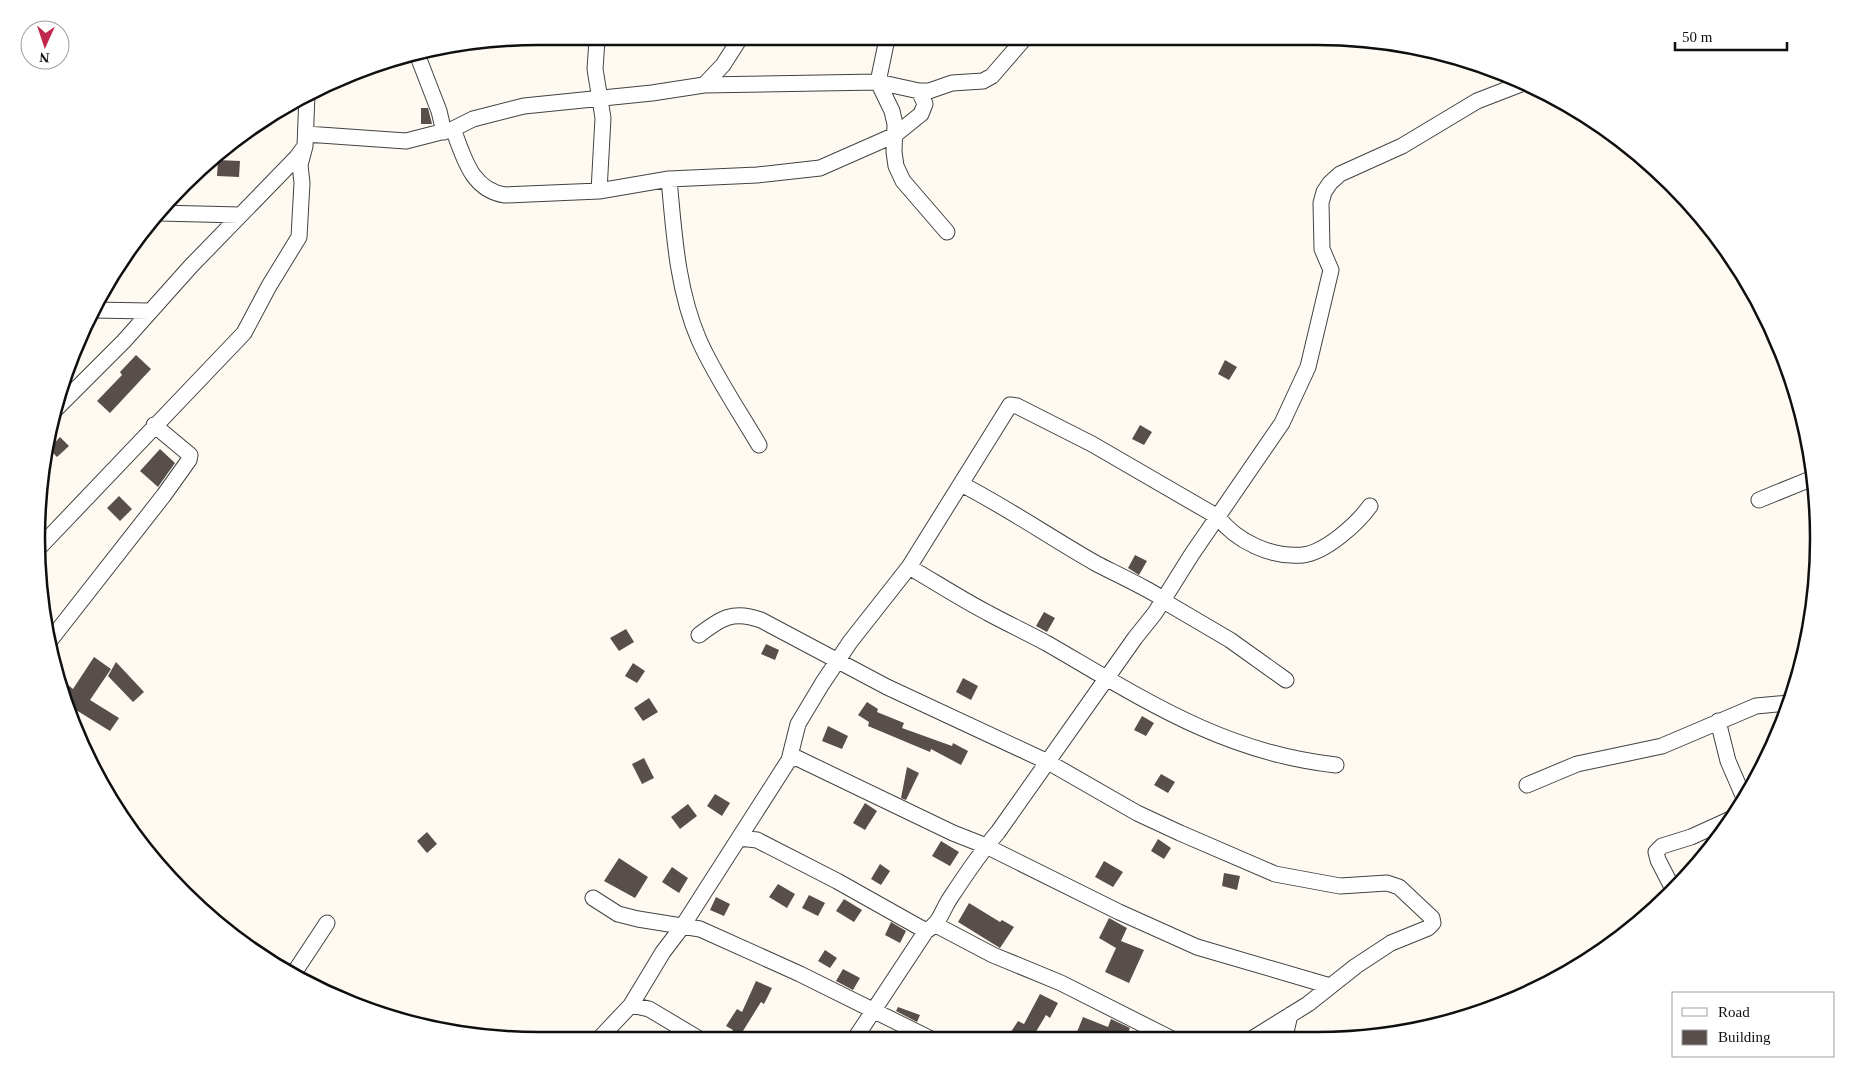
<svg xmlns="http://www.w3.org/2000/svg" width="1855" height="1077" font-family="Georgia,serif">
<style>
.building{fill:#584e4b}
.lines{fill:none;stroke-linecap:round;stroke-linejoin:round}
.minor-casing{stroke:#424242;stroke-width:17}
.minor{stroke:#fff;stroke-width:15}
.rim{fill:none;stroke:#0f0f0f;stroke-width:2.5}
</style>
<rect width="100%" height="100%" fill="#fffaf1"/>
<path class="building" d="M 421,108 L 428,108 L 432,124 L 421,124 Z
M 218,160 L 240,161 L 239,177 L 217,176 Z
M 136,355 L 151,369 L 110,413 L 97,401 L 122,375 L 120,372 Z
M 1225,360 L 1237,367 L 1229,380 L 1218,374 Z
M 1140,425 L 1152,432 L 1144,445 L 1132,439 Z
M 60,437 L 69,446 L 57,457 L 49,449 Z
M 160,449 L 175,463 L 158,487 L 140,471 Z
M 119,496 L 132,509 L 120,521 L 107,508 Z
M 1135,555 L 1147,561 L 1139,575 L 1128,568 Z
M 1044,612 L 1055,618 L 1047,632 L 1036,626 Z
M 626,629 L 634,642 L 619,651 L 610,638 Z
M 766,644 L 779,650 L 775,660 L 761,654 Z
M 94,657 L 111,669 L 90,700 L 119,718 L 110,731 L 76,710 L 70,717 L 57,676 L 73,689 Z
M 116,662 L 144,692 L 133,702 L 108,676 Z
M 633,663 L 645,671 L 637,683 L 625,676 Z
M 963,678 L 978,686 L 971,700 L 956,692 Z
M 649,698 L 658,712 L 643,721 L 634,708 Z
M 867,702 L 878,709 L 877,712 L 904,723 L 902,728 L 952,746 L 953,743 L 968,751 L 961,765 L 931,749 L 930,752 L 868,726 L 869,722 L 858,715 Z
M 1142,716 L 1154,723 L 1146,736 L 1134,730 Z
M 828,726 L 848,736 L 842,749 L 822,741 Z
M 644,758 L 654,778 L 642,784 L 632,764 Z
M 907,767 L 919,773 L 906,800 L 901,798 Z
M 1161,774 L 1175,782 L 1168,793 L 1154,785 Z
M 715,794 L 730,803 L 722,816 L 707,806 Z
M 865,803 L 877,811 L 865,830 L 853,823 Z
M 688,804 L 697,816 L 680,829 L 671,817 Z
M 427,832 L 437,844 L 427,853 L 417,841 Z
M 1158,839 L 1171,848 L 1164,859 L 1151,851 Z
M 941,841 L 959,852 L 950,866 L 932,856 Z
M 619,858 L 648,877 L 635,898 L 604,881 Z
M 1104,861 L 1123,872 L 1113,887 L 1095,877 Z
M 880,864 L 890,871 L 881,885 L 871,879 Z
M 672,867 L 688,878 L 679,893 L 662,882 Z
M 1224,873 L 1240,876 L 1237,890 L 1222,886 Z
M 778,884 L 795,894 L 787,908 L 769,897 Z
M 809,895 L 825,903 L 818,916 L 802,908 Z
M 716,897 L 730,904 L 724,916 L 710,910 Z
M 844,899 L 862,910 L 854,922 L 836,911 Z
M 969,903 L 1000,922 L 1002,920 L 1014,927 L 1000,948 L 958,922 Z
M 1109,918 L 1127,928 L 1121,941 L 1144,950 L 1129,983 L 1105,972 L 1116,948 L 1099,938 Z
M 891,922 L 906,931 L 900,943 L 885,935 Z
M 825,950 L 837,958 L 830,968 L 818,961 Z
M 843,969 L 860,978 L 853,990 L 836,981 Z
M 756,981 L 772,988 L 764,1004 L 761,1002 L 738,1039 L 730,1036 L 733,1030 L 726,1026 L 737,1009 L 742,1012 Z
M 1040,994 L 1058,1003 L 1050,1018 L 1046,1015 L 1031,1040 L 1016,1040 L 1009,1035 L 1018,1021 L 1024,1024 Z
M 898,1007 L 920,1015 L 917,1022 L 896,1011 Z
M 1083,1017 L 1108,1027 L 1111,1019 L 1130,1028 L 1125,1040 L 1095,1040 L 1077,1032 Z"/>
<g class="lines">
<defs>
<path id="minor" d="M 887,39 L 878,82 L 892,111 L 895,124 L 894,152 L 896,166 L 903,181 L 947,232
M 597,40 L 595,69 L 603,118 L 599,191
M 417,54 L 439,111 L 444,132
M 704,85 L 723,65 L 739,40
M 453,129 C 464,157 471,190 505,195 L 599,191 L 669,179 L 757,175 L 820,168 L 895,135 L 921,114 L 925,104 L 919,91
M 306,134 L 406,141 L 453,129 L 473,119 L 524,106 L 652,93 L 704,85 L 878,82 L 919,91 L 929,91 L 952,83 L 983,81 L 992,76 L 1024,39
M 669,179 C 674,233 677,289 699,340 C 715,376 739,411 759,445
M 159,213 L 240,215
M 92,310 L 150,311
M 53,412 L 124,341 L 191,266 L 297,157 L 305,146 L 307,94
M 961,484 C 1008,508 1051,538 1097,564 C 1110,571 1162,595 1167,603 L 1230,640 L 1286,680
M 1759,500 L 1813,478
M 37,550 L 244,333 L 269,286 L 299,237 L 302,183 L 300,165 L 305,146
M 909,567 C 935,582 961,599 988,613 C 1008,624 1028,633 1048,644 C 1143,699 1224,753 1336,765
M 699,635 C 721,618 733,610 761,620 L 887,687 L 1048,762 L 1137,813 L 1180,833 L 1275,874 L 1340,886 L 1387,883 L 1399,887 L 1432,918 L 1433,923 L 1428,928 L 1391,943 L 1356,966 L 1308,1004 L 1250,1040
M 48,643 L 164,495 L 189,460 L 190,455 L 154,425
M 1718,721 L 1728,761 L 1744,798
M 789,760 L 797,758 L 953,833 L 986,846 L 1119,912 L 1197,947 L 1330,986
M 1527,785 L 1577,764 L 1662,746 L 1756,706 L 1789,703
M 739,838 L 757,840 L 837,881 L 926,931
M 1674,891 L 1658,860 L 1656,852 L 1662,846 L 1691,837 L 1735,817
M 593,898 L 618,914 L 638,919 L 700,929 L 800,974 L 933,1040
M 936,925 L 993,955 L 1061,983 L 1174,1040
M 294,973 L 327,923
M 631,1005 L 649,1009 L 701,1040
M 598,1040 L 631,1005 L 663,952 L 682,927 L 789,760 L 798,724 L 822,684 L 850,642 L 909,567 L 1010,405 L 1017,406 L 1092,444 L 1218,517 C 1236,541 1271,558 1303,555 C 1326,552 1357,524 1370,506
M 854,1040 L 926,931 C 940,923 941,913 949,900 C 964,877 980,853 998,832 L 1135,638 L 1155,613 L 1192,554 L 1282,423 L 1308,367 L 1331,270 L 1322,249 L 1321,203 L 1324,192 L 1330,183 L 1340,174 L 1402,146 L 1477,101 L 1521,84
M 1284,1040 L 1290,1015"/>
</defs>
<use href="#minor" class="minor-casing"/>
<use href="#minor" class="minor"/>
</g>
<path d="M0 0H1855V1077H0ZM538 45H1317A493 493 0 0 1 1810 538V539A493 493 0 0 1 1317 1032H538A493 493 0 0 1 45 539V538A493 493 0 0 1 538 45Z" fill="#fff" fill-rule="evenodd"/>
<path class="rim" d="M538 45H1317A493 493 0 0 1 1810 538V539A493 493 0 0 1 1317 1032H538A493 493 0 0 1 45 539V538A493 493 0 0 1 538 45Z"/>
<rect x="1672" y="992" width="162" height="65" fill="#ffffff" stroke="#9f9f9f"/>
<rect x="1682" y="1008" width="25" height="8" fill="#ffffff" stroke="#9f9f9f"/>
<text x="1718" y="1017" font-size="15" fill="#0f0f0f">Road</text>
<rect x="1682" y="1030" width="25" height="15" fill="#584e4b" stroke="#9f9f9f"/>
<text x="1718" y="1042" font-size="15" fill="#0f0f0f">Building</text>
<g transform="translate(45 45) rotate(183)"><circle r="24" fill="#ffffff" stroke="#9f9f9f"/>
<path d="M0-4L9 19L0 12L-9 19Z" fill="#c0274c"/>
<text y="-8" font-size="14" font-weight="bold" text-anchor="middle" fill="#0f0f0f">N</text>
</g>
<path d="M1675 42v8h112v-8" fill="none" stroke="#0f0f0f" stroke-width="2.5"/>
<text x="1682" y="42" font-size="15" fill="#0f0f0f" stroke="#ffffff" stroke-width="4" paint-order="stroke">50 m</text>
</svg>
